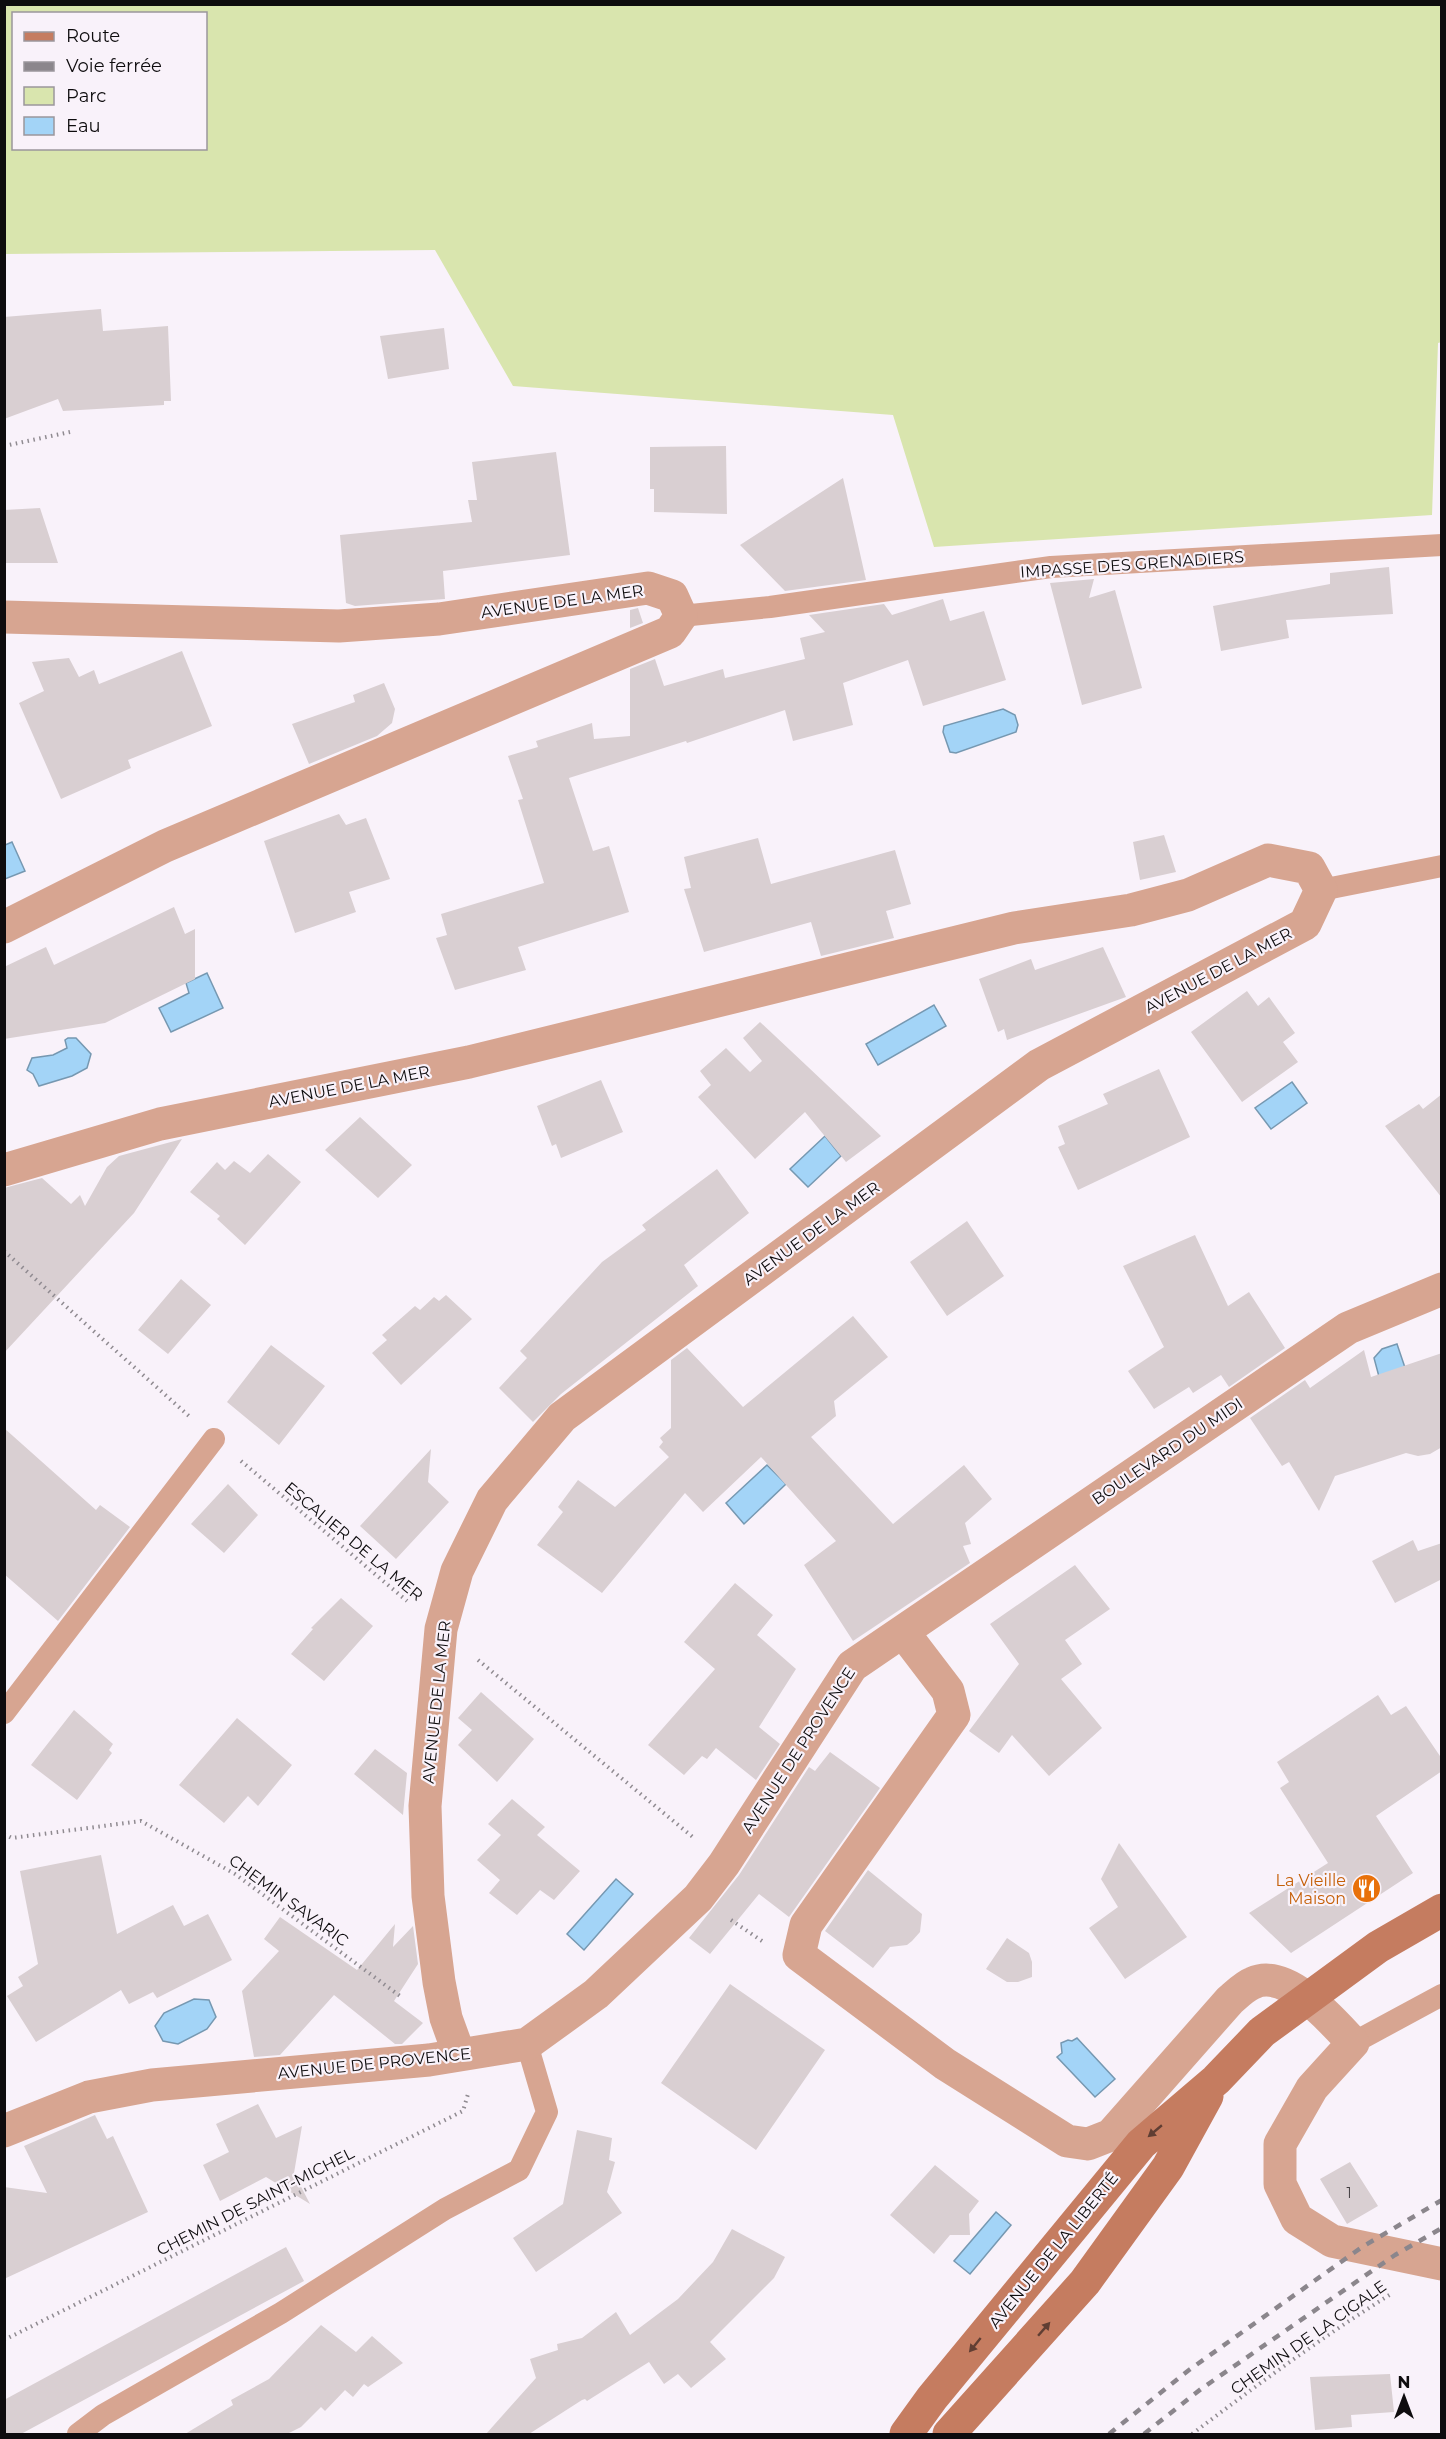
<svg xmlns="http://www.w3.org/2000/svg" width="1446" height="2439" font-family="Montserrat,sans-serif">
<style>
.green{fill:#d9e5ae;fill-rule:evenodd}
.water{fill:#a3d4f7;stroke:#7698b1;stroke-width:1.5}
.building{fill:#d9cfd2}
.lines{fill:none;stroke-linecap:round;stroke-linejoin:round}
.path{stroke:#908b91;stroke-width:4;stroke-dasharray:1.5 4.5;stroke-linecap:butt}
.lane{stroke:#d7a591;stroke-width:22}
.street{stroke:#d7a591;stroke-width:33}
.secondary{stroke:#c57c60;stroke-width:33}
.rail{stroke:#8b868c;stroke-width:4.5;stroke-dasharray:8 8;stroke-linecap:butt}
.oneway{fill:#603e33}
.labels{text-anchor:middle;stroke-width:4.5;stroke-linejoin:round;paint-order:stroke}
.number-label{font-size:14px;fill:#413d3f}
.street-label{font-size:16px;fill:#0e0c0e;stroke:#f9f2fa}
.food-label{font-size:16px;fill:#c56008;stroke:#f9f2fa;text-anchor:end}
</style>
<rect width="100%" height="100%" fill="#f9f2fa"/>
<path class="green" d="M 4,5 L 1441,5 L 1442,342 L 1438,343 L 1432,515 L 934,547 L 893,415 L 513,386 L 435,250 L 5,254 ZM 14,14 L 206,14 L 206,148 L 14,148 Z"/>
<path class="water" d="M 1003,709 L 1015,715 L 1018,725 L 1016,732 L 956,753 L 950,752 L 943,732 L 944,726 Z
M 12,842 L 25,871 L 5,879 L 5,845 Z
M 207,973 L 223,1008 L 171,1032 L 159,1008 L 189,993 L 186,983 Z
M 934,1005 L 946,1026 L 878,1065 L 866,1044 Z
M 68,1038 L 76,1038 L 91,1054 L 87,1068 L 72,1076 L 39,1086 L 33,1074 L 27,1070 L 32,1058 L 53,1055 L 67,1048 L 65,1040 Z
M 1292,1082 L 1307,1103 L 1271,1129 L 1255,1108 Z
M 825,1136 L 841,1156 L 808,1187 L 790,1169 Z
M 1397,1344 L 1418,1406 L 1385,1399 L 1374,1358 L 1382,1349 Z
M 767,1465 L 786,1484 L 744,1524 L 726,1503 Z
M 616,1879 L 633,1894 L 584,1950 L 567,1934 Z
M 194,1999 L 209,2000 L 216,2017 L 207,2029 L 178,2044 L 163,2041 L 155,2026 L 164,2013 Z
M 1077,2038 L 1115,2079 L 1095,2097 L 1057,2057 L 1062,2053 L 1061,2043 L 1068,2040 L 1072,2041 Z
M 996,2212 L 1011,2225 L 970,2274 L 954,2261 Z"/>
<path class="building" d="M 101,309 L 103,331 L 168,326 L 171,401 L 164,401 L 164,405 L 63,411 L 58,399 L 4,419 L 4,317 Z
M 444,328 L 449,369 L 388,379 L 380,336 Z
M 726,446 L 727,514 L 654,512 L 654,489 L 650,489 L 650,447 Z
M 556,452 L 570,555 L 443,571 L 445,599 L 355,606 L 346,603 L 340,535 L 472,522 L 468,500 L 477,500 L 472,462 Z
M 843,478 L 866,580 L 785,591 L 740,545 Z
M 40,508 L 58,563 L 4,563 L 4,510 Z
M 1389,567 L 1393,614 L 1286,620 L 1289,638 L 1221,651 L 1213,606 L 1330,584 L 1330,573 Z
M 1094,579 L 1089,598 L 1115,590 L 1142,688 L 1082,705 L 1050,583 Z
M 943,599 L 950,621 L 984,611 L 1006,680 L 923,706 L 908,660 L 843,683 L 853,725 L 793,741 L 785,710 L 687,743 L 686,741 L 569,778 L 593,851 L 609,846 L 629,912 L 518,947 L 526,970 L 455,990 L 436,938 L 447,935 L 441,914 L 544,883 L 518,800 L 523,799 L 508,756 L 538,747 L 536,741 L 592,723 L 594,739 L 630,736 L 630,669 L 655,659 L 664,686 L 723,669 L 725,678 L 805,659 L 800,638 L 825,632 L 809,615 L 884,604 L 892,615 Z
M 638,608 L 643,623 L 630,628 L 630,610 Z
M 182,651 L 212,726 L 128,760 L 131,768 L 61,799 L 19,703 L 44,691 L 32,662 L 69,658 L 79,677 L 94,670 L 99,684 Z
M 384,683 L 395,709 L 392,723 L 377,736 L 309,764 L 292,724 L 355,702 L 353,695 Z
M 339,814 L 346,825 L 366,818 L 390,879 L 349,892 L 356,912 L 295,933 L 264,841 Z
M 1164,835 L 1176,872 L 1140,880 L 1133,842 Z
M 758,838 L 771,884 L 895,850 L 911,904 L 886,911 L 894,938 L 821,956 L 811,922 L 704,952 L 684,889 L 691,888 L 684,857 Z
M 174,907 L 185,934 L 195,929 L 195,979 L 105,1023 L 4,1039 L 4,967 L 46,947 L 54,965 Z
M 1103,947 L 1126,997 L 1007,1040 L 1004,1029 L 998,1032 L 979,979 L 1031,959 L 1035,970 Z
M 1247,991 L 1258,1006 L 1269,997 L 1295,1033 L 1283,1042 L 1298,1062 L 1242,1102 L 1191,1032 Z
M 760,1022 L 807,1066 L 881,1136 L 846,1162 L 805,1112 L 755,1159 L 698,1097 L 711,1085 L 700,1071 L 726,1048 L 750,1072 L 762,1061 L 743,1038 Z
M 1159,1069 L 1190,1137 L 1078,1190 L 1058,1147 L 1065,1144 L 1058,1126 L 1108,1104 L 1103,1094 Z
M 601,1080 L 623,1132 L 561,1158 L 556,1144 L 552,1146 L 537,1106 Z
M 1442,1094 L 1442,1198 L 1385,1126 L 1419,1104 L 1423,1109 Z
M 360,1117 L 412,1165 L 378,1198 L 325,1150 Z
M 182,1139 L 134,1213 L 4,1353 L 4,1188 L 42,1178 L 71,1204 L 80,1195 L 85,1206 L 107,1167 L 119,1156 Z
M 268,1154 L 301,1182 L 245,1245 L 217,1219 L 220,1216 L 190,1192 L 217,1162 L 225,1170 L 234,1161 L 250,1173 Z
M 717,1169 L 749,1213 L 684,1265 L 698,1286 L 561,1394 L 533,1422 L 499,1388 L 527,1358 L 520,1351 L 602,1262 L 646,1230 L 642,1225 Z
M 967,1221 L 1004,1276 L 947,1316 L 910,1262 Z
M 1195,1235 L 1228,1306 L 1249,1292 L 1285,1348 L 1229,1387 L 1221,1375 L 1193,1393 L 1189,1387 L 1154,1409 L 1128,1371 L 1164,1347 L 1123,1266 Z
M 181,1279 L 211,1305 L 168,1354 L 138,1330 Z
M 446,1295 L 472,1319 L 401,1385 L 372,1353 L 387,1340 L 382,1335 L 415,1306 L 420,1310 L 434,1297 L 439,1301 Z
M 853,1316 L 888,1357 L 834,1401 L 836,1416 L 811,1437 L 893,1524 L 964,1465 L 992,1499 L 965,1523 L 971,1544 L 963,1546 L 970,1563 L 853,1641 L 804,1565 L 836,1541 L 761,1457 L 703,1512 L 685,1493 L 602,1593 L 537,1545 L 563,1512 L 558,1507 L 578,1480 L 615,1507 L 669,1457 L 659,1447 L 663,1442 L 660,1438 L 671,1428 L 671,1360 L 687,1348 L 743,1407 Z
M 271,1345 L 325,1386 L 279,1445 L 227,1402 Z
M 1364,1350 L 1371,1377 L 1442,1353 L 1442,1447 L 1430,1454 L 1418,1456 L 1406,1453 L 1335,1476 L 1319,1511 L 1289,1462 L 1282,1466 L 1250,1418 L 1305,1380 L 1310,1388 Z
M 4,1428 L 96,1510 L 100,1505 L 130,1527 L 58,1621 L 4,1574 Z
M 431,1449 L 428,1482 L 449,1502 L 396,1559 L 360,1526 Z
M 228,1484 L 258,1515 L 224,1553 L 191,1524 Z
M 1413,1540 L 1418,1551 L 1442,1543 L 1442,1579 L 1395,1603 L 1372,1561 Z
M 1075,1565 L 1110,1609 L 1065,1640 L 1082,1664 L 1061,1679 L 1102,1728 L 1049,1776 L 1012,1735 L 999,1753 L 969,1731 L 1019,1664 L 990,1624 Z
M 735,1583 L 773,1615 L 757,1635 L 796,1669 L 759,1727 L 780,1744 L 756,1780 L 716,1748 L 707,1759 L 702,1756 L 684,1775 L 648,1745 L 715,1669 L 684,1642 Z
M 341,1598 L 373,1626 L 324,1681 L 291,1654 L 313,1629 L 311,1628 Z
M 481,1692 L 534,1739 L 497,1782 L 458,1745 L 472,1730 L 458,1718 Z
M 1378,1695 L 1391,1715 L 1406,1706 L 1442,1759 L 1442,1771 L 1376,1816 L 1413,1873 L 1291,1953 L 1249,1913 L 1328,1863 L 1280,1788 L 1289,1782 L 1277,1762 Z
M 74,1710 L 113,1744 L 109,1750 L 112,1753 L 77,1800 L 31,1765 Z
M 237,1718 L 292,1765 L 258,1806 L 248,1796 L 224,1823 L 179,1785 Z
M 375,1749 L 407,1773 L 403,1815 L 354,1774 Z
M 830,1752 L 880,1788 L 789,1917 L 759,1894 L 710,1954 L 689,1938 L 739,1875 L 809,1767 L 815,1771 Z
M 512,1799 L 545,1827 L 537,1835 L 580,1871 L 554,1900 L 540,1890 L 517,1915 L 489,1893 L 500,1880 L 477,1860 L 501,1835 L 488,1824 Z
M 1119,1843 L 1187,1937 L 1125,1979 L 1089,1928 L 1118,1907 L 1101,1879 Z
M 101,1855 L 117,1934 L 173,1905 L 184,1926 L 208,1914 L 232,1960 L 157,1998 L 153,1992 L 129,2004 L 121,1990 L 36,2042 L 7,1996 L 23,1986 L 18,1977 L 38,1964 L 20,1871 Z
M 868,1870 L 922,1914 L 920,1932 L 912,1941 L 907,1945 L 890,1947 L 873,1968 L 825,1931 Z
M 280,1917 L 357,1970 L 395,1924 L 393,1947 L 413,1926 L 418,1964 L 394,2001 L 423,2023 L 402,2044 L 395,2044 L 334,1995 L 280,2055 L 254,2057 L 242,1991 L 279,1951 L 264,1939 Z
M 1007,1938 L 1029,1953 L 1032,1962 L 1032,1977 L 1018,1982 L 1007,1982 L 986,1969 Z
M 730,1984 L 825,2050 L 756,2150 L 661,2083 Z
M 258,2104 L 276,2138 L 302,2126 L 294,2173 L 310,2204 L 266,2177 L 220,2201 L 203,2165 L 229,2152 L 216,2124 Z
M 95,2115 L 107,2139 L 113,2136 L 148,2212 L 4,2279 L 4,2187 L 47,2193 L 24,2146 Z
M 577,2130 L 612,2138 L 609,2160 L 615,2162 L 607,2192 L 622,2213 L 536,2272 L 513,2238 L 563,2204 Z
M 1350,2162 L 1378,2206 L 1347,2224 L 1320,2179 Z
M 935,2165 L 979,2201 L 969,2214 L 970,2235 L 950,2235 L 934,2254 L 890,2215 Z
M 732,2229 L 785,2257 L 774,2278 L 710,2342 L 726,2359 L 691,2388 L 678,2374 L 664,2384 L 649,2362 L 587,2401 L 585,2399 L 582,2400 L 529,2434 L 486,2434 L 536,2378 L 530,2359 L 558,2350 L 557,2344 L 582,2338 L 616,2312 L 630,2335 L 678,2299 L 713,2262 Z
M 286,2247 L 304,2281 L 21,2434 L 4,2434 L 4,2400 Z
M 321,2325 L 356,2352 L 372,2336 L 403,2363 L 368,2387 L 364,2384 L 353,2397 L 345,2390 L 325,2411 L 321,2407 L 301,2427 L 287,2434 L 185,2434 L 233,2405 L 231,2400 L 269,2379 Z
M 1390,2374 L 1394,2412 L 1351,2415 L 1352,2427 L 1315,2430 L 1310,2377 Z"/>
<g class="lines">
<path class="path" d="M 4,446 L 70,432
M 4,1251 L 190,1417
M 241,1461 L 407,1601
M 478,1660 L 694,1838
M 4,1834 L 12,1838 L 141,1821 L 235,1874 L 400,1996
M 731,1920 L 762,1941
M 4,2340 L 463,2111 L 468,2094
M 1192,2434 C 1257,2385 1322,2337 1391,2294"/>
<path class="lane" d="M 681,616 L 770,607 L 1051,567 L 1442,545
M 1321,890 L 1442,866
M 4,1713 L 214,1439
M 1353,2043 L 1442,1995
M 78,2434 L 103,2415 L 281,2313 L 445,2209 L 519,2170 L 547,2112 L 527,2044"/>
<path class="street" d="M 4,617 L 339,626 L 439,619 L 648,588 L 672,596 L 681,616 L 670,632 L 165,846 L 4,927
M 4,1170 L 160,1124 L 469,1062 L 1014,928 L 1131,910 L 1188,895 L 1268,860 L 1309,868 L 1321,890 L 1305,924 L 1039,1065 L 562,1417 L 492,1500 L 457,1571 L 441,1629 L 425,1806 L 428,1896 L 439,1982 L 446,2018 L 459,2054
M 903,1632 L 948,1691 L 954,1715 L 806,1925 L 799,1955 L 945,2064 L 1067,2141 L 1088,2144 L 1111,2135 L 1230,2000 C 1237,1994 1245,1986 1253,1983 C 1287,1967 1333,2022 1353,2043 L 1312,2088 L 1280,2144 L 1280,2184 L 1297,2219 L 1332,2241 L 1442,2264
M 4,2131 L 89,2097 L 152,2085 L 429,2060 L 527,2044 L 596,1994 L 698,1898 L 724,1864 L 852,1666 L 1348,1328 L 1442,1289"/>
<path class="secondary" d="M 906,2434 L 932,2398 L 1141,2144 L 1216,2080 L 1262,2032 L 1378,1947 L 1442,1910
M 949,2434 L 1085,2282 L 1168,2167 L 1207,2096"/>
<path class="rail" d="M 1109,2434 L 1189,2370 L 1362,2247 L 1442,2200
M 1144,2434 L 1201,2389 L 1395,2255 L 1442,2228"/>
</g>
<defs><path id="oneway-solid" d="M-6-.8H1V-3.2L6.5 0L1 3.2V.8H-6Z" transform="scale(1.5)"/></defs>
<g class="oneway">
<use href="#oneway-solid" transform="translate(1155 2131) rotate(140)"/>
<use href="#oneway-solid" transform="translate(1044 2329) rotate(-49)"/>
<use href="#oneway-solid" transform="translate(975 2345) rotate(129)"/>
</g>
<defs>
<symbol id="restaurant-disc" viewBox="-11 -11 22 22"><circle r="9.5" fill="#e8710a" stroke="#f9f2fa"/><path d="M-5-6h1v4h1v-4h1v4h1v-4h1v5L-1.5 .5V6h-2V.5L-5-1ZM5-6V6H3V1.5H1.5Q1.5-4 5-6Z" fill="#fff"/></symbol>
</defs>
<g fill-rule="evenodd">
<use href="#restaurant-disc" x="1350" y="1872" width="33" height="33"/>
</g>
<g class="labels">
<g class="number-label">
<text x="1349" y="2198">1</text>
</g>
<g class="street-label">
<text transform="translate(1132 564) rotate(-4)" y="6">IMPASSE DES GRENADIERS</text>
<text transform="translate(562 601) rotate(-8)" y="6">AVENUE DE LA MER</text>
<text transform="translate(1218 970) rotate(-28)" y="6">AVENUE DE LA MER</text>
<text transform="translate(349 1086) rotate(-11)" y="6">AVENUE DE LA MER</text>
<text transform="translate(811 1233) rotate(-36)" y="6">AVENUE DE LA MER</text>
<text transform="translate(1167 1451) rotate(-34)" y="6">BOULEVARD DU MIDI</text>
<text transform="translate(354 1541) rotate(40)" y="6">ESCALIER DE LA MER</text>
<text transform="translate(436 1702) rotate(-84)" y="6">AVENUE DE LA MER</text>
<text transform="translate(798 1750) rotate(-57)" y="6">AVENUE DE PROVENCE</text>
<text transform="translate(289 1900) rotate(36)" y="6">CHEMIN SAVARIC</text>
<text transform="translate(374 2063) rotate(-6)" y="6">AVENUE DE PROVENCE</text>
<text transform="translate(255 2201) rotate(-27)" y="6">CHEMIN DE SAINT-MICHEL</text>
<text transform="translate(1053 2250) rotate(-51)" y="6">AVENUE DE LA LIBERTÉ</text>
<text transform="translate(1308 2337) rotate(-35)" y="6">CHEMIN DE LA CIGALE</text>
</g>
<g class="food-label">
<text x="1346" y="1886">La Vieille<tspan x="1346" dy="18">Maison</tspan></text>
</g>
</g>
<rect width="1446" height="2439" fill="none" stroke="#0e0c0e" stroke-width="12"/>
<rect x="12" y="12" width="195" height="138" fill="#f9f2fa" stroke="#9b969c" stroke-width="1.5"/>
<rect x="24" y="32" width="30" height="9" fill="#c57c60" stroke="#9b969c" stroke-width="1.5"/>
<text x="66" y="42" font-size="18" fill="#0e0c0e">Route</text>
<rect x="24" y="62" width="30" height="9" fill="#8b868c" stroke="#9b969c" stroke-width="1.5"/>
<text x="66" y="72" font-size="18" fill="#0e0c0e">Voie ferrée</text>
<rect x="24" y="87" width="30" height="18" fill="#d9e5ae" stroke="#9b969c" stroke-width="1.5"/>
<text x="66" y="102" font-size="18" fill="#0e0c0e">Parc</text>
<rect x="24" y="117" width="30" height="18" fill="#a3d4f7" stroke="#9b969c" stroke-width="1.5"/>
<text x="66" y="132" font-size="18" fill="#0e0c0e">Eau</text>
<g transform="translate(1404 2397)" stroke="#f9f2fa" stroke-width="4.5" paint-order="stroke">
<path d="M0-4.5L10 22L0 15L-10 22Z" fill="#0e0c0e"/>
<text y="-9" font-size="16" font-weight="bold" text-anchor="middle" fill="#0e0c0e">N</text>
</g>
</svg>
